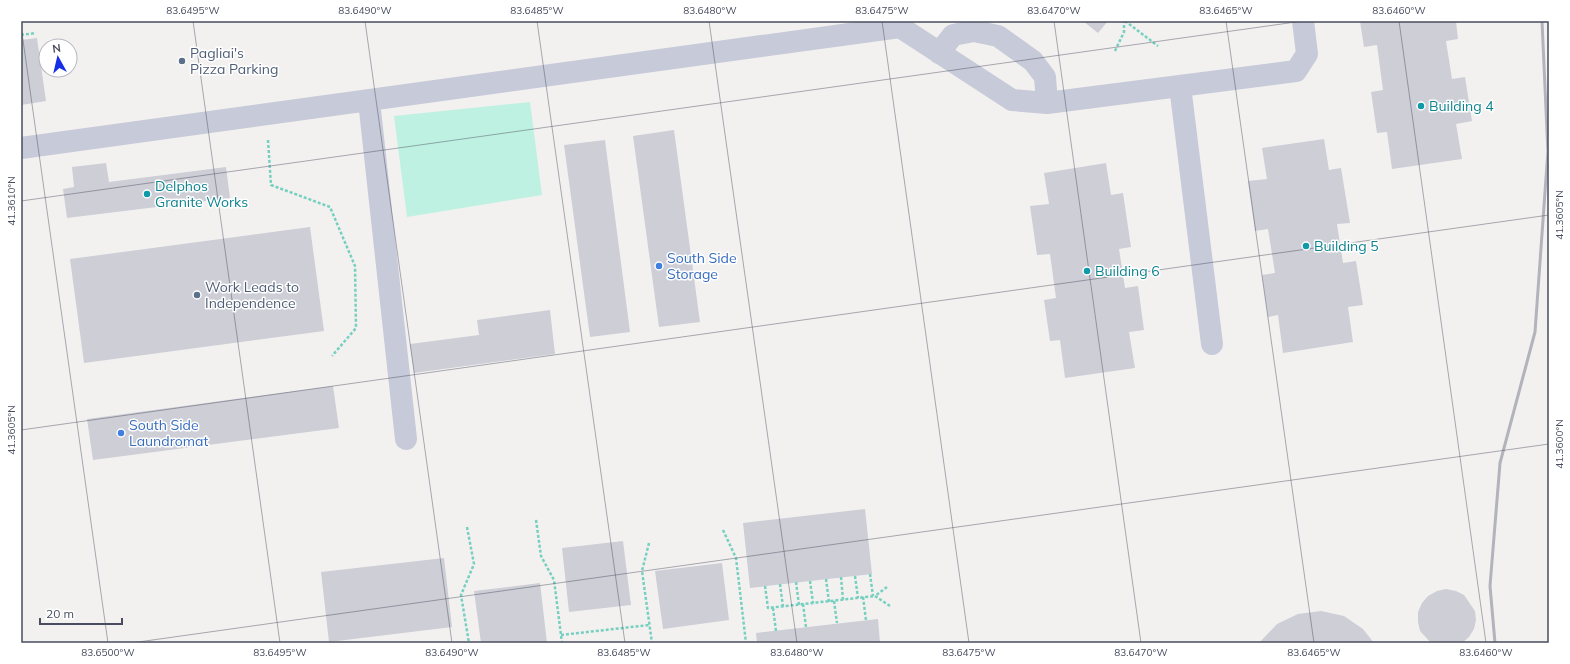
<svg xmlns="http://www.w3.org/2000/svg" width="1570" height="664" font-family="Mulish,sans-serif">
<style>
.green{fill:#bff1e2}
.building{fill:#cdced6}
.lines{fill:none;stroke-linecap:round;stroke-linejoin:round}
.path{stroke:#76d0c0;stroke-width:2.5;stroke-dasharray:3 2;stroke-linecap:butt}
.minor{stroke:#c7cad8;stroke-width:22}
.rail{stroke:#b2b3bb;stroke-width:3}
.ticks{fill:none;stroke:#484c5e;stroke-width:1;stroke-opacity:0.45}
.service-dot{fill:#5c6f8a;stroke:#fff;stroke-width:1.5}
.culture-dot{fill:#0f9aa8;stroke:#fff;stroke-width:1.5}
.shop-dot{fill:#3f7fe0;stroke:#fff;stroke-width:1.5}
.labels{text-anchor:middle;stroke-width:3;stroke-linejoin:round;paint-order:stroke}
.service-label{font-size:14px;fill:#4e5e75;stroke:#fff;text-anchor:start}
.culture-label{font-size:14px;fill:#0d838f;stroke:#fff;text-anchor:start}
.shop-label{font-size:14px;fill:#366cbe;stroke:#fff;text-anchor:start}
.neatline{fill:none;stroke:#484c5e;stroke-width:1.5}
.ticks-label{font-size:10px;text-anchor:middle;fill:#484c5e}
</style>
<rect width="100%" height="100%" fill="#f3f1f0"/>
<path class="green" d="M 530,102 L 542,195 L 407,217 L 394,116 Z"/>
<path class="building" d="M 1083,21 L 1108,21 L 1098,33 Z
M 1360,21 L 1456,21 L 1458,39 L 1446,41 L 1452,79 L 1465,77 L 1472,121 L 1456,124 L 1462,159 L 1392,169 L 1387,132 L 1377,133 L 1371,92 L 1383,90 L 1377,45 L 1364,47 Z
M 37,38 L 46,101 L 21,105 L 21,40 Z
M 674,130 L 700,322 L 659,327 L 633,136 Z
M 1324,139 L 1329,170 L 1341,168 L 1350,223 L 1337,224 L 1343,263 L 1356,261 L 1363,305 L 1348,307 L 1353,342 L 1283,353 L 1278,315 L 1268,317 L 1262,275 L 1275,273 L 1268,229 L 1255,231 L 1248,181 L 1267,179 L 1262,148 Z
M 605,140 L 630,332 L 590,337 L 564,145 Z
M 106,163 L 109,182 L 226,167 L 230,198 L 67,218 L 63,189 L 74,187 L 72,167 Z
M 1106,163 L 1111,195 L 1123,193 L 1131,247 L 1119,249 L 1125,288 L 1138,286 L 1144,330 L 1129,332 L 1135,368 L 1065,378 L 1060,340 L 1050,341 L 1044,300 L 1056,298 L 1050,254 L 1037,255 L 1030,206 L 1049,204 L 1044,173 Z
M 310,227 L 324,331 L 84,363 L 70,259 Z
M 550,310 L 555,354 L 414,373 L 410,344 L 479,335 L 477,320 Z
M 333,386 L 339,428 L 93,460 L 87,419 Z
M 865,509 L 872,574 L 750,588 L 743,523 Z
M 623,541 L 631,605 L 569,612 L 562,548 Z
M 444,558 L 452,627 L 329,642 L 321,572 Z
M 722,563 L 729,620 L 663,629 L 655,571 Z
M 540,583 L 547,643 L 481,643 L 474,591 Z
M 1446,589 L 1456,591 L 1464,595 L 1475,611 L 1476,620 L 1474,629 L 1469,637 L 1462,643 L 1431,643 L 1420,631 L 1418,622 L 1418,612 L 1422,603 L 1428,596 L 1437,591 Z
M 1321,611 L 1344,616 L 1363,629 L 1374,643 L 1259,643 L 1277,624 L 1298,614 Z
M 878,619 L 880,643 L 757,643 L 756,633 Z"/>
<g class="lines">
<path class="path" d="M 1125,21 L 1158,46
M 21,35 L 36,33
M 1115,51 L 1124,32 L 1124,21
M 268,140 L 271,185 L 330,207 L 355,266 L 356,328 L 332,356
M 536,520 L 541,556 L 554,580 L 562,643
M 467,527 L 474,564 L 461,595 L 469,643
M 723,530 L 736,558 L 746,643
M 649,543 L 642,571 L 652,643
M 870,574 L 873,596
M 855,576 L 858,598
M 841,577 L 843,600
M 826,579 L 829,602
M 810,581 L 813,603
M 796,582 L 799,605
M 780,584 L 783,607
M 765,586 L 768,608 L 875,596
M 887,587 L 875,596 L 890,606
M 863,597 L 866,620
M 834,601 L 837,623
M 803,604 L 806,627
M 773,608 L 776,631
M 561,635 L 649,625"/>
<path class="minor" d="M 939,53 L 953,35 L 974,31 L 998,36 L 1033,61 L 1045,77 L 1047,103
M 1180,86 L 1212,344
M 369,101 L 406,439
M 21,148 L 900,27 L 1012,100 L 1047,103 L 1296,71 L 1307,54 L 1303,21"/>
<path class="rail" d="M 1542,21 L 1548,154
M 1495,643 L 1490,586 L 1500,463 L 1535,332 L 1548,150"/>
</g>
<path class="ticks" d="M 193,21 L 280,643M 365,21 L 452,643M 537,21 L 625,643M 709,21 L 797,643M 882,21 L 969,643M 1054,21 L 1141,643M 1226,21 L 1314,643M 1399,21 L 1486,643M 21,26 L 108,643M 21,201 L 1303,21M 21,430 L 1549,215M 131,643 L 1549,444"/>
<g class="service-dot">
<circle cx="182" cy="61" r="4"/>
<circle cx="197" cy="295" r="4"/>
</g>
<g class="culture-dot">
<circle cx="1421" cy="106" r="4"/>
<circle cx="147" cy="194" r="4"/>
<circle cx="1306" cy="246" r="4"/>
<circle cx="1087" cy="271" r="4"/>
</g>
<g class="shop-dot">
<circle cx="659" cy="266" r="4"/>
<circle cx="121" cy="433" r="4"/>
</g>
<g class="labels">
<g class="service-label">
<text x="190" y="58">Pagliai's<tspan x="190" dy="16">Pizza Parking</tspan></text>
<text x="205" y="292">Work Leads to<tspan x="205" dy="16">Independence</tspan></text>
</g>
<g class="culture-label">
<text x="1429" y="111">Building 4</text>
<text x="155" y="191">Delphos<tspan x="155" dy="16">Granite Works</tspan></text>
<text x="1314" y="251">Building 5</text>
<text x="1095" y="276">Building 6</text>
</g>
<g class="shop-label">
<text x="667" y="263">South Side<tspan x="667" dy="16">Storage</tspan></text>
<text x="129" y="430">South Side<tspan x="129" dy="16">Laundromat</tspan></text>
</g>
</g>
<rect width="1570" height="664" fill="none" stroke="#ffffff" stroke-width="44"/>
<g transform="translate(58 58) rotate(352)"><circle r="19" fill="#ffffff" stroke="#b6b7bf"/>
<path d="M0-3L7 15L0 10L-7 15Z" fill="#152ee8"/>
<text y="-6" font-size="11" font-weight="bold" text-anchor="middle" fill="#484c5e">N</text>
</g>
<path d="M40 618v6h82v-6" fill="none" stroke="#484c5e" stroke-width="2"/>
<text x="46" y="618" font-size="12" fill="#484c5e" stroke="#ffffff" stroke-width="3" paint-order="stroke">20 m</text>
<rect x="22" y="22" width="1526" height="620" class="neatline"/>
<g class="ticks-label">
<text x="193" y="14">83.6495°W</text>
<text x="365" y="14">83.6490°W</text>
<text x="537" y="14">83.6485°W</text>
<text x="710" y="14">83.6480°W</text>
<text x="882" y="14">83.6475°W</text>
<text x="1054" y="14">83.6470°W</text>
<text x="1226" y="14">83.6465°W</text>
<text x="1399" y="14">83.6460°W</text>
<text transform="translate(11 201) rotate(-90)" y="4">41.3610°N</text>
<text transform="translate(1559 215) rotate(-90)" y="4">41.3605°N</text>
<text transform="translate(11 430) rotate(-90)" y="4">41.3605°N</text>
<text transform="translate(1559 444) rotate(-90)" y="4">41.3600°N</text>
<text x="108" y="656">83.6500°W</text>
<text x="280" y="656">83.6495°W</text>
<text x="452" y="656">83.6490°W</text>
<text x="624" y="656">83.6485°W</text>
<text x="797" y="656">83.6480°W</text>
<text x="969" y="656">83.6475°W</text>
<text x="1141" y="656">83.6470°W</text>
<text x="1314" y="656">83.6465°W</text>
<text x="1486" y="656">83.6460°W</text>
</g>
</svg>
